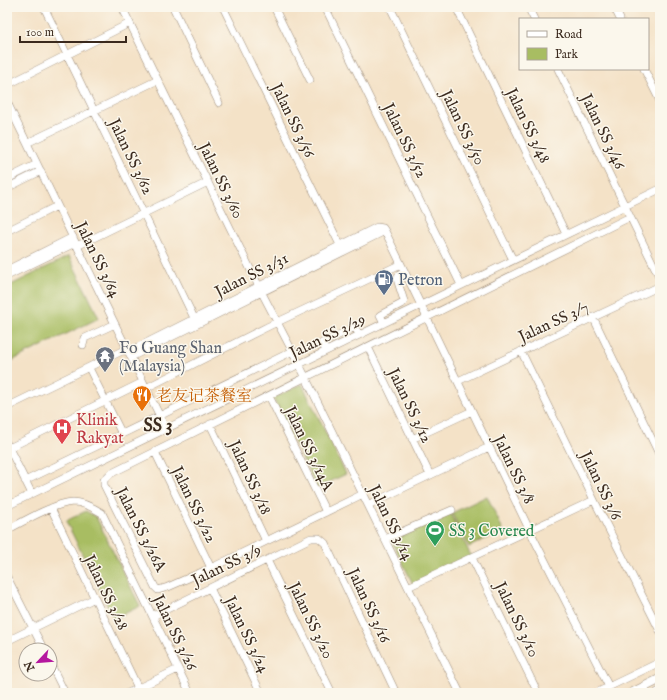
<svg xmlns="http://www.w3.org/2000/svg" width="667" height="700" font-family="'IM FELL English','Noto Serif SC',serif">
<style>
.green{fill:#a8bd62;stroke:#727440}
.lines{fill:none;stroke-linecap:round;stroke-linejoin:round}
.minor-casing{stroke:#988672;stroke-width:8}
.major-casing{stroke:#988672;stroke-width:10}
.minor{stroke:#fff;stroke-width:7}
.major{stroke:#fff;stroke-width:9}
.labels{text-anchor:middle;stroke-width:3;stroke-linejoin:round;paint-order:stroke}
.street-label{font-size:16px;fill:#3b2a1e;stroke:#fbf7ec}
.service-label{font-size:16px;fill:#4e5e75;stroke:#fbf7ec;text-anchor:start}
.worship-label{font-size:16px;fill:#5b616d;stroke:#fbf7ec;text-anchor:start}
.food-label{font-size:16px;fill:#c56008;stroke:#fbf7ec;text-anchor:start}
.health-label{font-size:16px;fill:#be3a42;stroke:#fbf7ec;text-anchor:start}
.leisure-label{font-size:16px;fill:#27864d;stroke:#fbf7ec;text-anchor:start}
.quarter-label{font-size:18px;font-weight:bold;fill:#3b2a1e;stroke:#fbf7ec}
</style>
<rect width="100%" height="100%" fill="#fbf7ec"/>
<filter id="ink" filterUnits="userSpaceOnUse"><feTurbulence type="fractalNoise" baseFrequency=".025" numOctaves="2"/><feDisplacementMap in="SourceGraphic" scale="8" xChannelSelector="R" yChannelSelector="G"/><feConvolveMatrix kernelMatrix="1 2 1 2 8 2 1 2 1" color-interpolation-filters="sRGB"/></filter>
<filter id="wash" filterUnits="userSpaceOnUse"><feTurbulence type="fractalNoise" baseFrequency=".012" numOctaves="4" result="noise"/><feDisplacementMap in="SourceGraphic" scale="16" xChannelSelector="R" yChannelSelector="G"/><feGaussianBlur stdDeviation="0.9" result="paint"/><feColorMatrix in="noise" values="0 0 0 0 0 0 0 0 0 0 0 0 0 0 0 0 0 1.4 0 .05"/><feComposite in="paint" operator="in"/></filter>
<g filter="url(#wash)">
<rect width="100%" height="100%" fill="#f4e2c7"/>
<path class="green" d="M 69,256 L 99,318 L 7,363 L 7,287 Z
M 302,384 L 346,474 L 317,488 L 273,398 Z
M 487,496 L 503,530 L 469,547 L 452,513 Z
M 86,511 L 96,517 L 140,606 L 114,619 L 66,521 Z
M 450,512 L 471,556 L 413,584 L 392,541 Z"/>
</g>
<g filter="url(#ink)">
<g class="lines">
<defs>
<path id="minor" d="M 44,7 L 194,318
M 122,7 L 262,293 L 299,364 L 460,693
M 173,7 L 219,103
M 223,7 L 340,245
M 274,7 L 310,80
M 325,7 L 461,285
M 390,7 L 513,260
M 456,7 L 566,234
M 528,7 L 534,19
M 614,7 L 620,19
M 558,69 L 660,278
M 644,69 L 660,101
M 7,85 L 130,23
M 7,102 L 166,429
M 27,143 L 158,80
M 7,179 L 37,164
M 7,188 L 41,171
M 7,231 L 57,206
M 77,246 L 208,182
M 7,270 L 73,237
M 7,276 L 75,243
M 593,317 L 660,456
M 384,323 L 380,315 L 403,303 L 404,301 L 397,279 L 398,276 L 405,272
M 83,345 L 85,338 L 115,324
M 368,347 L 430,475
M 326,351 L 322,343 L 355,327 L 359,335
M 521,351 L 594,500 L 660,631
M 128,352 L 377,227 L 383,228 L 385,231 L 530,531 L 609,687
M 131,357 L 385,231
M 89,368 L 122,434
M 458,381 L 660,286
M 146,388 L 269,326 L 401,264
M 269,396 L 326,512
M 7,407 L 126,349
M 210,424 L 266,541
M 412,439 L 472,411
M 7,444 L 32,494
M 9,448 L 143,382
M 155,452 L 211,568
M 25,481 L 293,351
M 363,494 L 211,568 L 168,587 L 158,590 L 155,587 L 104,485 L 104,480 L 110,474 L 630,217
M 368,505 L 489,447
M 7,506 L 660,189
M 51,508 L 138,688
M 7,530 C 24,521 55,503 73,502 C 83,502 94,508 102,513 L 190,693
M 385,539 L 452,510
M 472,558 L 538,693
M 267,560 L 332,693
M 7,577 L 44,650
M 408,587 L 594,500
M 210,588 L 261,693
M 153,616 L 311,538 L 319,538 L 325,543 L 396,693
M 7,641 L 95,598
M 50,663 L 65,693
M 128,693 L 178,669
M 596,693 L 660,662"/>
<path id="major" d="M 632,693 L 660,679
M 658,693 L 660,692"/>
</defs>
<use href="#minor" class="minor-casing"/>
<use href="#major" class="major-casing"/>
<use href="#minor" class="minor"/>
<use href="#major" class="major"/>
</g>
</g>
<defs>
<symbol id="fuel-pin" viewBox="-11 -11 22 30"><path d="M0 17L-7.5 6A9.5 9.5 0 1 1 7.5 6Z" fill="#5c6f8a" stroke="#fbf7ec"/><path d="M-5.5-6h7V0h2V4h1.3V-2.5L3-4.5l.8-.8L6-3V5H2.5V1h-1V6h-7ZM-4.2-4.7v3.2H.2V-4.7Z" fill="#fff"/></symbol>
<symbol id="temple-pin" viewBox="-11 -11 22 30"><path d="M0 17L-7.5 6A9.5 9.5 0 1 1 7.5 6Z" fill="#6b7280" stroke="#fbf7ec"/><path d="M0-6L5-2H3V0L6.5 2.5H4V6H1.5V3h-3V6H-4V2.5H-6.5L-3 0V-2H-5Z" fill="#fff"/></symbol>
<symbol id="restaurant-pin" viewBox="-11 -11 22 30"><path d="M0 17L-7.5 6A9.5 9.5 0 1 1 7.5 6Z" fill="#e8710a" stroke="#fbf7ec"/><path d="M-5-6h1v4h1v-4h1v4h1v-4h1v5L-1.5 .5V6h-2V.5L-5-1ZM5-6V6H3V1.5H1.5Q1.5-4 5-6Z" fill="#fff"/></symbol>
<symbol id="hospital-pin" viewBox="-11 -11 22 30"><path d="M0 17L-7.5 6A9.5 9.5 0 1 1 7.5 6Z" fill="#e0444e" stroke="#fbf7ec"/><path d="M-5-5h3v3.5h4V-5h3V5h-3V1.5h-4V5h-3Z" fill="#fff"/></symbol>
<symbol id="stadium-pin" viewBox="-11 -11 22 30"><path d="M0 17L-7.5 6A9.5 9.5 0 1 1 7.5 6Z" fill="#2e9e5b" stroke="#fbf7ec"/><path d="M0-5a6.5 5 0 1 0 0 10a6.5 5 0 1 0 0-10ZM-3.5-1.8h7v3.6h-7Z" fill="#fff"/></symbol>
</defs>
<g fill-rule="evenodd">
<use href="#fuel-pin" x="373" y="268" width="22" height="30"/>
<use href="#temple-pin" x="94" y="345" width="22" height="30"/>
<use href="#restaurant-pin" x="131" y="384" width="22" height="30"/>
<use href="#hospital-pin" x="51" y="417" width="22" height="30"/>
<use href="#stadium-pin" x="424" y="519" width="22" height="30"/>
</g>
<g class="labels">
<g class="street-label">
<text transform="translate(294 120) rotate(64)" y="6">Jalan SS 3/56</text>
<text transform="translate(529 125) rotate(64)" y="6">Jalan SS 3/48</text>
<text transform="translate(464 127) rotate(64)" y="6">Jalan SS 3/50</text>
<text transform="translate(604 131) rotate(64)" y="6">Jalan SS 3/46</text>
<text transform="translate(406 140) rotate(64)" y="6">Jalan SS 3/52</text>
<text transform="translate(132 156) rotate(64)" y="6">Jalan SS 3/62</text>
<text transform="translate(222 180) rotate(64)" y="6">Jalan SS 3/60</text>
<text transform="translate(99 259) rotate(64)" y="6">Jalan SS 3/64</text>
<text transform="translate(251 274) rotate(-27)" y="6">Jalan SS 3/31</text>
<text transform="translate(553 321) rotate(-25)" y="6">Jalan SS 3/7</text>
<text transform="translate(327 335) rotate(-26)" y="6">Jalan SS 3/29</text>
<text transform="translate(411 405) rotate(64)" y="6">Jalan SS 3/12</text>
<text transform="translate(310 448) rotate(64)" y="6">Jalan SS 3/14A</text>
<text transform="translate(515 469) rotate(64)" y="6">Jalan SS 3/8</text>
<text transform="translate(251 477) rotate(65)" y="6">Jalan SS 3/18</text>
<text transform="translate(602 485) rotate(64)" y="6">Jalan SS 3/6</text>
<text transform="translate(195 504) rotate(64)" y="6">Jalan SS 3/22</text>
<text transform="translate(392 522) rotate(64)" y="6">Jalan SS 3/14</text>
<text transform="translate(142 529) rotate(63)" y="6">Jalan SS 3/26A</text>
<text transform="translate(226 564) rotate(-26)" y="6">Jalan SS 3/9</text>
<text transform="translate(107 592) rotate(64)" y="6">Jalan SS 3/28</text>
<text transform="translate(370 605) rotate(65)" y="6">Jalan SS 3/16</text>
<text transform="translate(518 619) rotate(64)" y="6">Jalan SS 3/10</text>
<text transform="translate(312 620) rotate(64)" y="6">Jalan SS 3/20</text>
<text transform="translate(176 632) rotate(64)" y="6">Jalan SS 3/26</text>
<text transform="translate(248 634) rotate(64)" y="6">Jalan SS 3/24</text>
</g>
<g class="service-label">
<text x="398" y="285">Petron</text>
</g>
<g class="worship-label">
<text x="119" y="353">Fo Guang Shan<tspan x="119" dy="18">(Malaysia)</tspan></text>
</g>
<g class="food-label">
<text x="156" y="401">老友记茶餐室</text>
</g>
<g class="health-label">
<text x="76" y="425">Klinik<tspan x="76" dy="18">Rakyat</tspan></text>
</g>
<g class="leisure-label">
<text x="449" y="536">SS 3 Covered</text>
</g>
<g class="quarter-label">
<text x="158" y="431">SS 3</text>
</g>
</g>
<rect width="667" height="700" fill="none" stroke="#fbf7ec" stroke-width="24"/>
<rect x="519" y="18" width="130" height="52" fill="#fbf7ec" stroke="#aea59a"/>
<rect x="527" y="31" width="20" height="6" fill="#ffffff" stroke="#aea59a"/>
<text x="555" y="38" font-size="12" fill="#3b2a1e">Road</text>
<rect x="527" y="48" width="20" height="12" fill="#a8bd62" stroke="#aea59a"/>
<text x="555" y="58" font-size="12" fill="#3b2a1e">Park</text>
<g transform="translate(38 662) rotate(244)"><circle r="19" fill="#fbf7ec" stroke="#aea59a"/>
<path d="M0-3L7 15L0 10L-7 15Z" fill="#b5179e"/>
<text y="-6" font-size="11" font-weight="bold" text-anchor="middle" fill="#3b2a1e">N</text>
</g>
<path d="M20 36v6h106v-6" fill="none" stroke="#3b2a1e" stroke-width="2"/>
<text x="26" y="36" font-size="12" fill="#3b2a1e" stroke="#fbf7ec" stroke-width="3" paint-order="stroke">100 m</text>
</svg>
